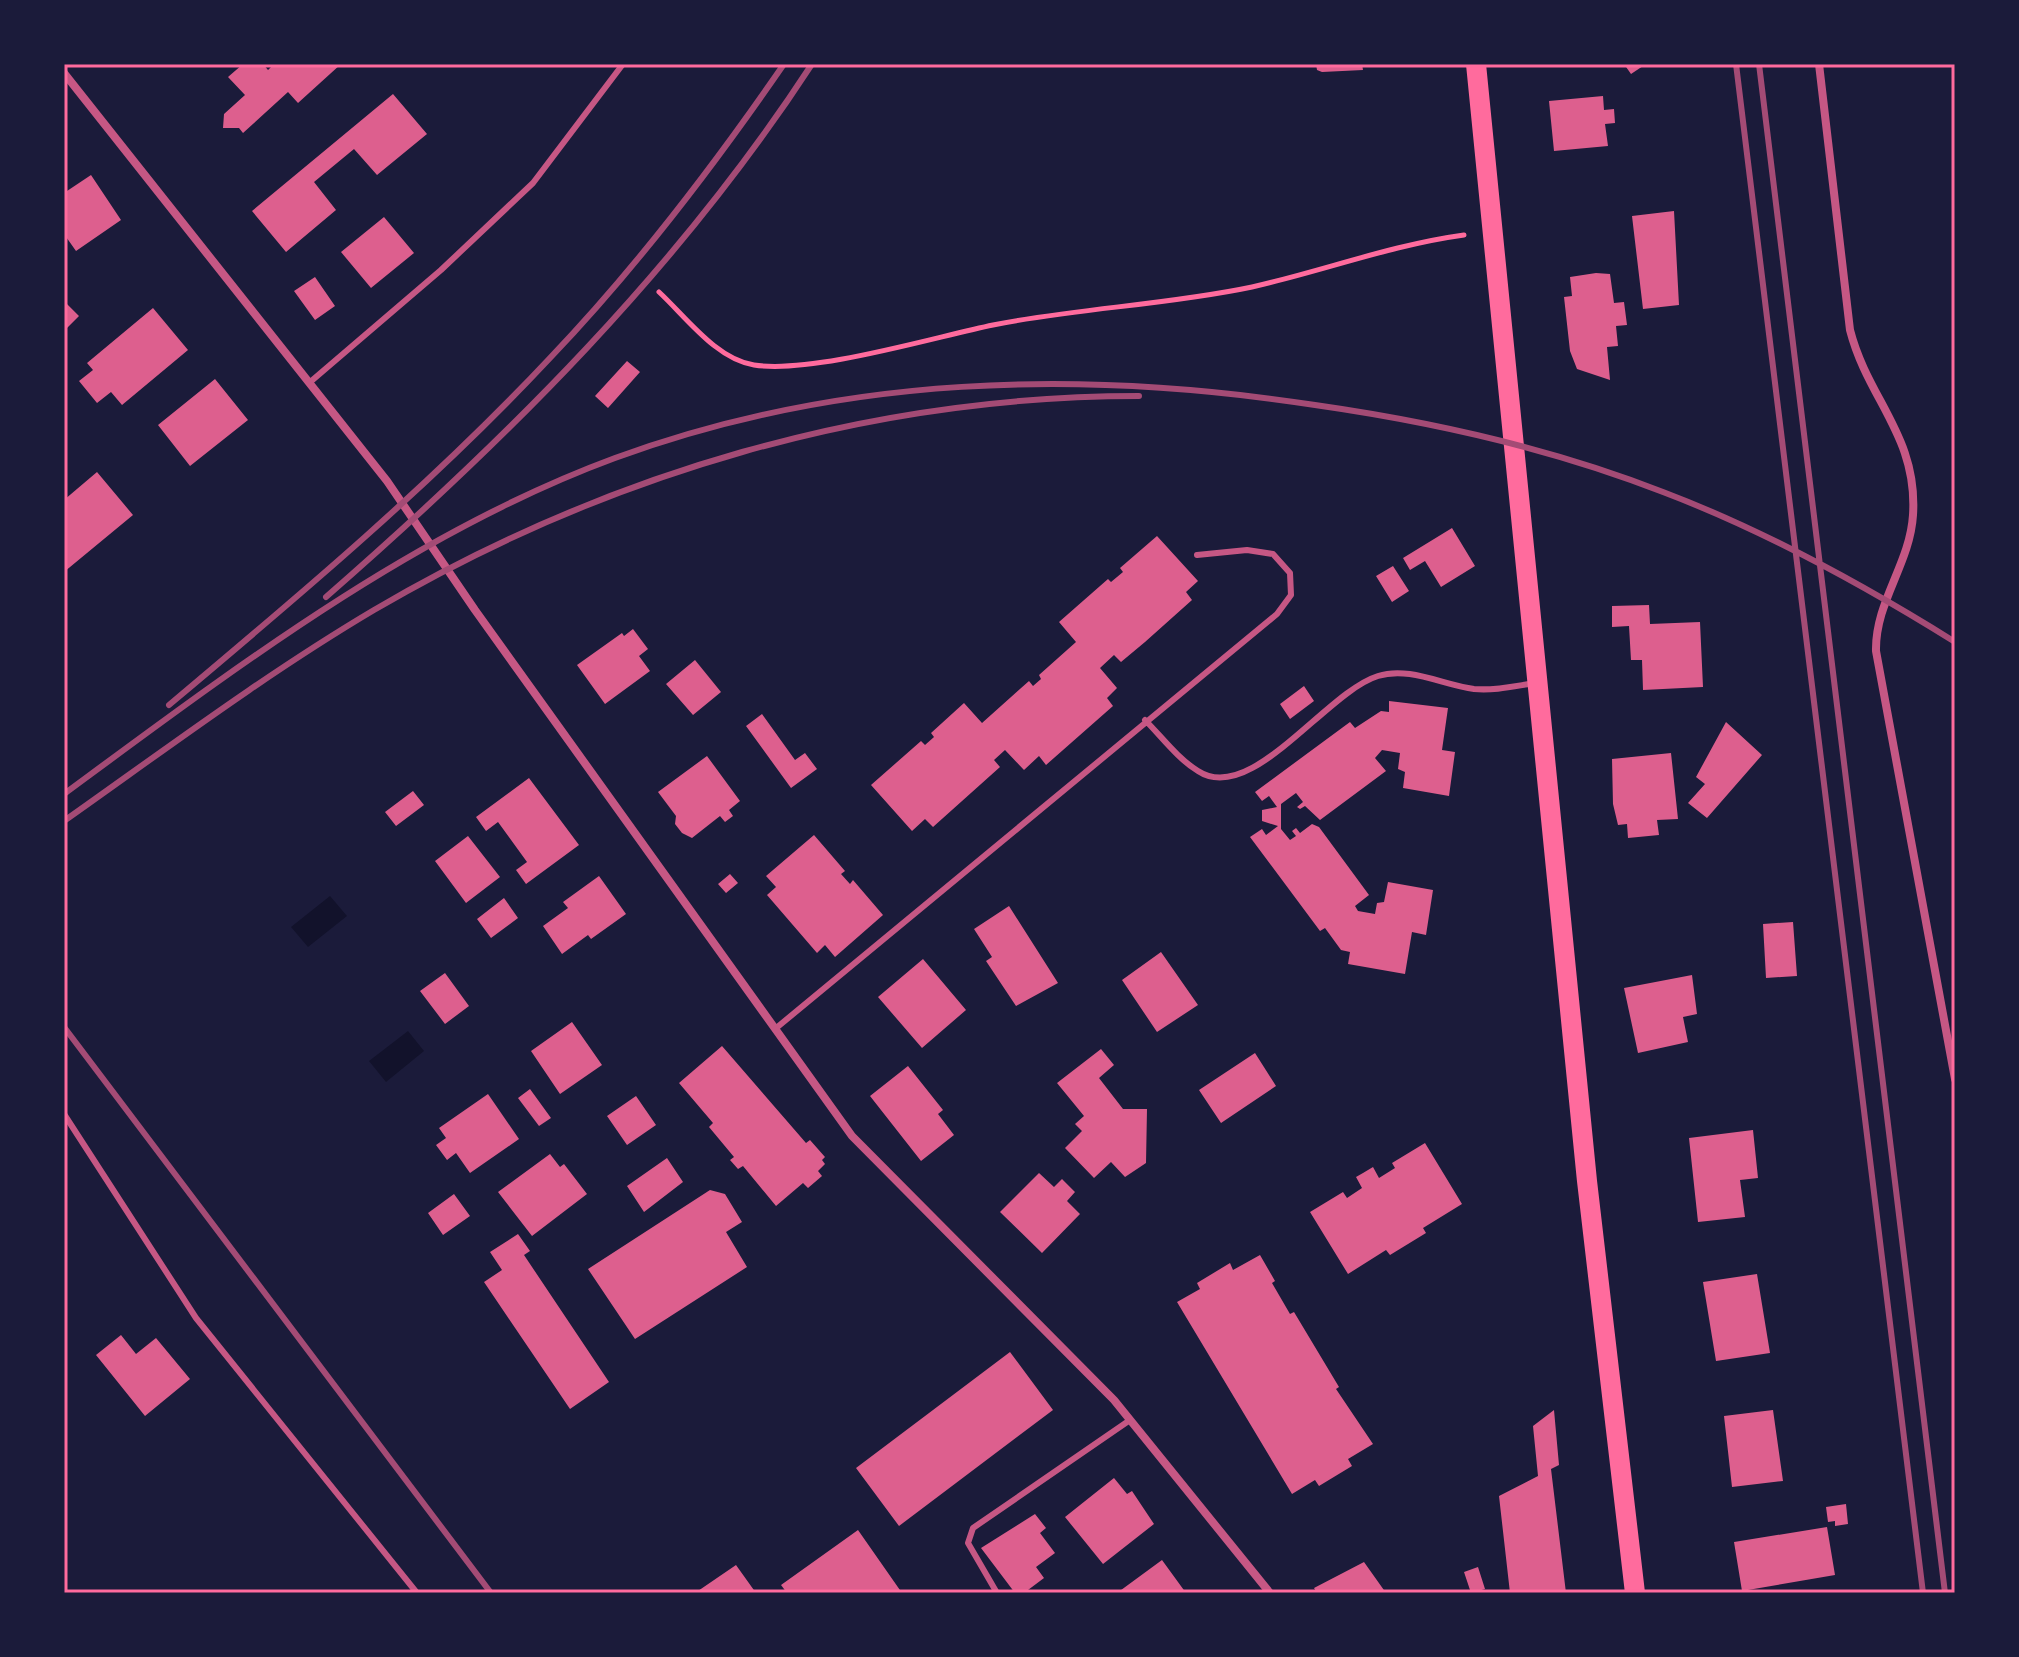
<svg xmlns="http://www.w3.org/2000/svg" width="2019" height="1657" font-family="'Libre Baskerville',serif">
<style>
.water{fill:#12122b}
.building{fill:#dd5f8e}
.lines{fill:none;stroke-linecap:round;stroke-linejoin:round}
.path{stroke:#ff6b9d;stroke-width:5}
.service{stroke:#c65784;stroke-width:6}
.minor{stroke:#c65784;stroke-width:8}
.primary{stroke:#ff6b9d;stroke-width:20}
.rail{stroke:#a44b75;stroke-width:6}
.neatline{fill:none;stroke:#ff6b9d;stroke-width:3}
</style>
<rect width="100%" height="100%" fill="#1b1b3a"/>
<path class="water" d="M 330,896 L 347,916 L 308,947 L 291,927 Z
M 408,1031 L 424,1051 L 386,1082 L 369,1061 Z"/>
<path class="building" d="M 243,64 L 263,64 L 268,70 L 274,64 L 341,64 L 298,103 L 288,92 L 243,133 L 239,128 L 223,128 L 224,114 L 245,95 L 228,77 Z
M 1316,64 L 1362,64 L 1363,70 L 1322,72 L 1317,70 Z
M 1624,64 L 1646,64 L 1631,74 Z
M 393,94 L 427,134 L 377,175 L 354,149 L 314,182 L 336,210 L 286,252 L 252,211 Z
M 1603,96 L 1604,110 L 1614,109 L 1615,123 L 1605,124 L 1608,146 L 1554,151 L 1549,101 Z
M 91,175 L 121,220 L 76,251 L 64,234 L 64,193 Z
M 1674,211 L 1679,305 L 1643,309 L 1632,216 Z
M 384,217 L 414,253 L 371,288 L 341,252 Z
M 1596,273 L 1610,274 L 1614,303 L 1624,302 L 1627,325 L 1616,326 L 1618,346 L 1607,347 L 1610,380 L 1577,369 L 1570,351 L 1564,297 L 1572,296 L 1570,277 Z
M 315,277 L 335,306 L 315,320 L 294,291 Z
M 64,301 L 79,316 L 64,331 Z
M 153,308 L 188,350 L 122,405 L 111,392 L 97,403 L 79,381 L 93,370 L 87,363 Z
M 627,361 L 640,372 L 608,408 L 595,396 Z
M 215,379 L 248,420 L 190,466 L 158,425 Z
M 97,472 L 133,515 L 64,572 L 64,500 Z
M 1452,528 L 1475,566 L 1441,587 L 1425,561 L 1410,570 L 1403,558 Z
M 1157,536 L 1198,581 L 1186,592 L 1192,600 L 1145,642 L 1121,662 L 1114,655 L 1100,668 L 1117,688 L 1107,698 L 1113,706 L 1046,765 L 1039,756 L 1024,770 L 1005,750 L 994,760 L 1000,767 L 933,827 L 925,819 L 912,831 L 871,785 L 921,741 L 925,745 L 934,737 L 931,733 L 964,703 L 982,723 L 1029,681 L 1033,686 L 1041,679 L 1039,675 L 1076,642 L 1059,622 L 1108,579 L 1111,582 L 1123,572 L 1120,568 Z
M 1393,566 L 1409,591 L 1392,602 L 1376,576 Z
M 1649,605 L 1650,624 L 1700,622 L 1703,687 L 1643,690 L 1642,660 L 1631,660 L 1629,626 L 1612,627 L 1612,606 Z
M 633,629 L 648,649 L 639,656 L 650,671 L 605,704 L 577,665 L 622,633 L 624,636 Z
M 695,660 L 721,692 L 693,715 L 666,684 Z
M 1304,686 L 1314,701 L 1290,719 L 1280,704 Z
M 1389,701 L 1448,708 L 1442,750 L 1455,752 L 1449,796 L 1403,788 L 1405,772 L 1398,769 L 1400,753 L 1382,750 L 1375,758 L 1386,771 L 1320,820 L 1305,806 L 1300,809 L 1297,807 L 1303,802 L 1296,793 L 1281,804 L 1281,829 L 1290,840 L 1296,836 L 1292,831 L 1296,828 L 1300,833 L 1312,824 L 1319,827 L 1369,895 L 1355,906 L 1358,911 L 1375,914 L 1377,903 L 1384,902 L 1388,882 L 1433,890 L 1426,935 L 1412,932 L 1405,974 L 1348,964 L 1350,952 L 1341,950 L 1325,928 L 1320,931 L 1250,837 L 1262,829 L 1266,835 L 1278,826 L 1262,821 L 1262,810 L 1277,807 L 1269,796 L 1262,801 L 1255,792 L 1350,722 L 1355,728 L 1381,711 L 1389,712 Z
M 762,714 L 795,760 L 805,753 L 817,769 L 791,788 L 746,726 Z
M 1726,722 L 1762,755 L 1707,818 L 1688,803 L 1705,784 L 1696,777 Z
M 1671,753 L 1678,819 L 1657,820 L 1659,835 L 1628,838 L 1627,824 L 1618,825 L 1613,804 L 1612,759 Z
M 707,756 L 740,801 L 729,810 L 733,816 L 725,822 L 720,816 L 692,838 L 682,833 L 675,824 L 676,816 L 658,792 Z
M 529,778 L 579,845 L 526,884 L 516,870 L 527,862 L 498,822 L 486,831 L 476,817 Z
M 413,791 L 424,805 L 396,826 L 385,812 Z
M 814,835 L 845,871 L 841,874 L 850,884 L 853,880 L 883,915 L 835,957 L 825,945 L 817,953 L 767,895 L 776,887 L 766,876 Z
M 468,836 L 500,877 L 466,903 L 435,861 Z
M 730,874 L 738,883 L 726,893 L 718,884 Z
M 599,876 L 626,914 L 591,939 L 588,935 L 562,954 L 543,926 L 568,908 L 563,902 Z
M 504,898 L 518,918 L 491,938 L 477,919 Z
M 1009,906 L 1058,983 L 1016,1006 L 986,961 L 992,957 L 974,929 Z
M 1793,922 L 1797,976 L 1766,978 L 1763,924 Z
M 1161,952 L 1198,1005 L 1157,1032 L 1122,980 Z
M 923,959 L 966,1010 L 922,1048 L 878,997 Z
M 445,973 L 469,1006 L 445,1024 L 420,991 Z
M 1692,975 L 1697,1014 L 1683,1017 L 1688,1042 L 1638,1053 L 1624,988 Z
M 572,1022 L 602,1065 L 560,1094 L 531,1051 Z
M 722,1046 L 806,1143 L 810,1140 L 825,1157 L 822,1160 L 825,1164 L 818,1171 L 822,1176 L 808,1188 L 803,1183 L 776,1206 L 743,1166 L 738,1169 L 730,1160 L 734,1157 L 709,1127 L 713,1123 L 679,1083 Z
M 1101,1049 L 1114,1065 L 1099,1078 L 1123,1109 L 1147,1109 L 1146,1163 L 1125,1177 L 1111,1162 L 1094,1178 L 1065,1148 L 1082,1131 L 1075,1124 L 1084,1116 L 1057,1083 Z
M 1255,1053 L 1276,1086 L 1221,1123 L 1199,1090 Z
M 908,1066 L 943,1110 L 938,1114 L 954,1135 L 921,1161 L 870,1096 Z
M 530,1089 L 551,1118 L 539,1126 L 518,1098 Z
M 488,1094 L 519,1139 L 470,1173 L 456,1153 L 447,1160 L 436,1145 L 446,1138 L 439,1128 Z
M 636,1096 L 656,1125 L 627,1145 L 607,1116 Z
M 1753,1130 L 1758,1178 L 1740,1180 L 1745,1217 L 1698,1222 L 1689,1138 Z
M 1425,1143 L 1462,1204 L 1423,1228 L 1426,1233 L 1390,1255 L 1386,1250 L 1348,1274 L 1310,1212 L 1343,1192 L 1347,1198 L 1362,1188 L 1356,1177 L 1363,1173 L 1373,1167 L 1379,1178 L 1395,1168 L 1392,1163 Z
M 550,1154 L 560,1167 L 564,1164 L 587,1194 L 532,1236 L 498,1192 Z
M 667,1158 L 683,1182 L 644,1212 L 627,1186 Z
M 1039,1173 L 1054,1187 L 1062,1179 L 1075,1192 L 1067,1201 L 1080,1214 L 1042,1253 L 1000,1212 Z
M 710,1190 L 725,1194 L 742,1222 L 726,1232 L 747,1267 L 635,1339 L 588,1269 Z
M 454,1194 L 470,1216 L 443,1235 L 428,1213 Z
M 518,1234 L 530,1251 L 524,1255 L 609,1382 L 570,1409 L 484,1282 L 502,1270 L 490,1252 Z
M 1260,1255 L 1275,1281 L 1272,1283 L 1290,1314 L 1294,1312 L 1339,1387 L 1336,1389 L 1373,1444 L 1348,1459 L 1352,1466 L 1319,1486 L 1315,1480 L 1292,1494 L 1177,1302 L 1200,1289 L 1197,1283 L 1230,1263 L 1233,1270 Z
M 1757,1274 L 1770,1353 L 1716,1361 L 1703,1282 Z
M 121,1335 L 136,1354 L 156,1338 L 190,1379 L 145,1416 L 96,1355 Z
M 1010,1352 L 1053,1410 L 899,1526 L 856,1468 Z
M 1554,1410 L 1559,1465 L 1551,1469 L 1566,1593 L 1510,1593 L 1499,1496 L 1538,1476 L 1533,1426 Z
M 1773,1410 L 1783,1481 L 1732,1487 L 1724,1416 Z
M 1114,1478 L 1127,1494 L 1132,1491 L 1154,1524 L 1103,1564 L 1065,1517 Z
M 1846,1504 L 1848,1524 L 1835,1526 L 1835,1521 L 1828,1522 L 1826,1507 Z
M 1035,1514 L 1046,1528 L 1040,1533 L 1055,1553 L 1036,1567 L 1044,1578 L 1024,1593 L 1015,1593 L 981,1548 Z
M 1827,1527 L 1835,1575 L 1742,1591 L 1734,1542 Z
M 858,1530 L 902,1593 L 787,1593 L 781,1585 Z
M 1162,1560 L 1186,1593 L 1117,1593 Z
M 1364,1562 L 1386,1593 L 1317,1593 L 1314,1588 Z
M 736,1565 L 756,1593 L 695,1593 Z
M 1478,1567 L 1485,1589 L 1471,1593 L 1464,1572 Z"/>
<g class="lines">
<path class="path" d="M 659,292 C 686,317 716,359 754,365 C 812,374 931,338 993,325 C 1078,308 1167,305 1252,287 C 1323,271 1391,245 1464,235"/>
<path class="service" d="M 309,383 L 441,270 L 533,183 L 623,64
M 1145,720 C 1161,736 1178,759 1198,771 C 1251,806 1326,692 1378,676 C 1409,666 1443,685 1474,689 C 1494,691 1515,686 1535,683
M 775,1029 L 1277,614 L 1291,595 L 1290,573 L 1273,554 L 1247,550 L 1197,555
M 64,1114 L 196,1318 L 417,1593
M 997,1593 L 968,1543 L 973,1528 L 1130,1420"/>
<path class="minor" d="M 1819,64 L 1850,330 C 1868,400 1918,436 1913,515 C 1910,564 1875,602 1876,651 L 1955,1079
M 64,73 L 387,481 L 475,610 L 852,1136 L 1114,1400 L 1270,1593"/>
<path class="primary" d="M 1476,64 L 1587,1181 L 1635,1593"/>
<path class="rail" d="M 1736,64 L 1923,1593
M 1759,64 L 1945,1593
M 326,597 C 508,438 679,268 812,64
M 169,705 C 300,595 433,483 550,358 C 637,267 713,167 784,64
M 64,794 C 235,668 414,532 615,458 C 842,375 1079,369 1315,405 C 1434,422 1551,448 1663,492 C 1766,531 1862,584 1955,642
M 64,821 C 166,749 266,674 374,610 C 606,474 869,396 1139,396
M 64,1027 L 491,1593"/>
</g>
<rect width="2019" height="1657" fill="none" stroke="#1b1b3a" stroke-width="132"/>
<rect x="66" y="66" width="1887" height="1525" class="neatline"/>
</svg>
